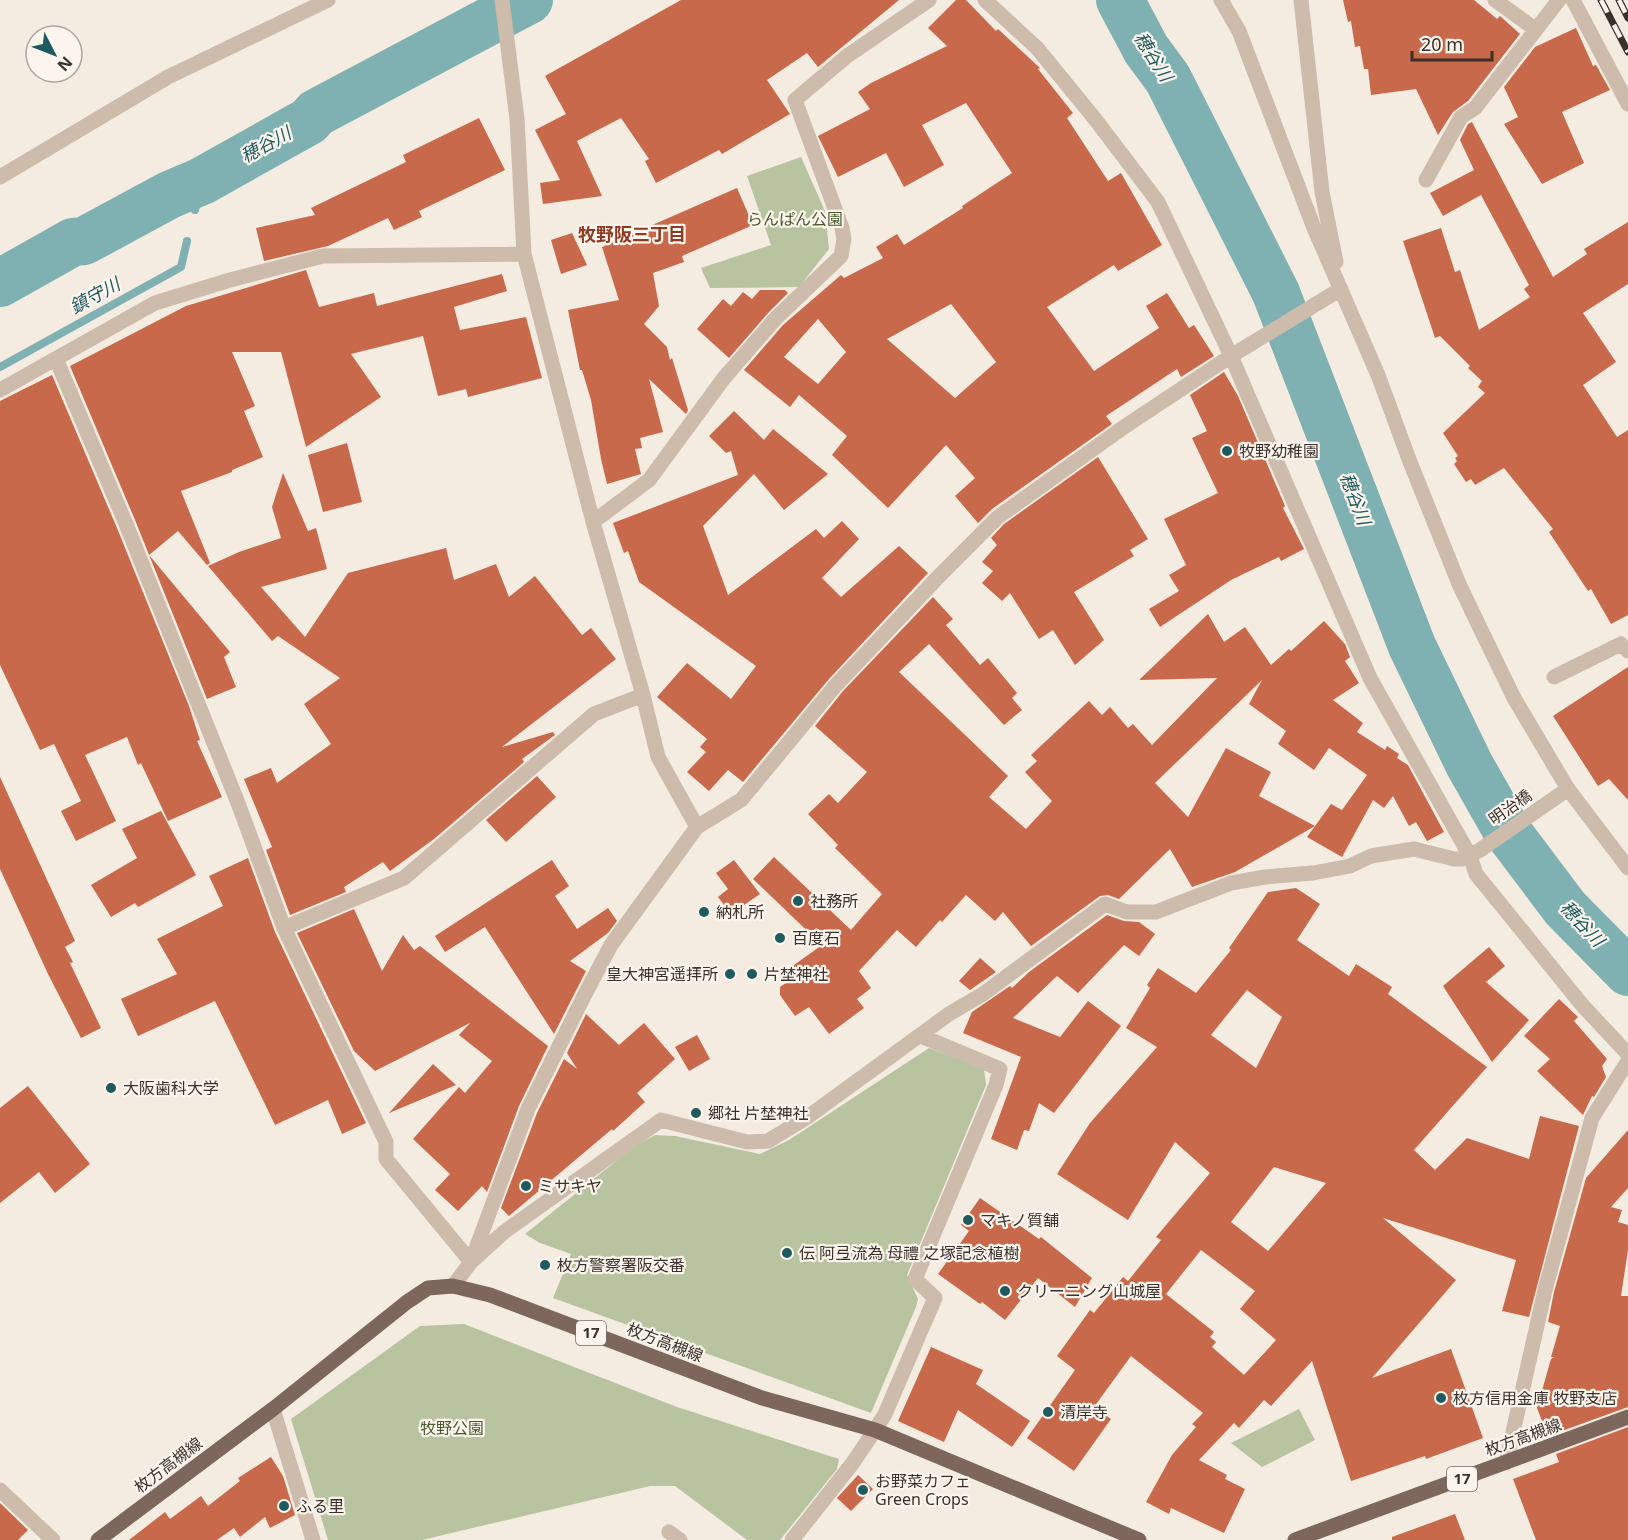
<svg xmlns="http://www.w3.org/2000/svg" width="1628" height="1540" font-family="'Noto Sans','Noto Sans JP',sans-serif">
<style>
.green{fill:#b8c4a0}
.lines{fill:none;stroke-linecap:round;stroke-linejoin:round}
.stream{stroke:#7fb0b2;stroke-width:8}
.river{stroke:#7fb0b2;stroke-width:48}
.building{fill:#c8694b;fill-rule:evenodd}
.minor{stroke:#cdbbac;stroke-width:15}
.primary{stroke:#7d675c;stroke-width:15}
.rail-casing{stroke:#3b302b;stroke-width:7}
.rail{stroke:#fbf5ee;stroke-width:4.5;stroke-dasharray:14;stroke-linecap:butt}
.poi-dot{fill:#1f5a5e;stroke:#fbf5ee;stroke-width:2}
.labels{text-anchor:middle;stroke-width:4.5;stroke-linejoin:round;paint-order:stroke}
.shield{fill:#fbf5ee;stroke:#756b66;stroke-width:1.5}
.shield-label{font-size:15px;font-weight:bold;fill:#3b302b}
.park-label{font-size:16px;fill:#4a5a2e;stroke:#fbf5ee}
.poi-label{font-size:16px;fill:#3b302b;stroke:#fbf5ee;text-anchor:start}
.street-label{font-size:16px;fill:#3b302b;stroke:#fbf5ee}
.water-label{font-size:18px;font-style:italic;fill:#1f5a5e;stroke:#fbf5ee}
.neighbourhood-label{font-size:18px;font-weight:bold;fill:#8c3b22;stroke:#fbf5ee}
</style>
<rect width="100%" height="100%" fill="#f4ebe1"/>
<path class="green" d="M 801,157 L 825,211 L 829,249 L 799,287 L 710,288 L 701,268 L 771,245 L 747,176 Z
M 929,1048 L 984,1069 L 986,1085 L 907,1275 L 918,1299 L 916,1307 L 871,1413 L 553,1298 L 571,1254 L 540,1243 L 525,1234 L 635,1146 L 655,1135 L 675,1136 L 760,1154 L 789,1140 Z
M 464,1324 L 677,1407 L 839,1459 L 837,1469 L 780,1540 L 747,1540 L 675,1486 L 650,1486 L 422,1540 L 328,1540 L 291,1419 L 420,1326 Z
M 1299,1409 L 1315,1440 L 1262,1467 L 1231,1443 Z"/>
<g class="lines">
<path class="stream" d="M 195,210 L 202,181
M 0,367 L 181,267 L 187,241"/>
<path class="river" d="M 1120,0 L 1146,49 L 1168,79 L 1276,293 L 1412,646 L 1469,764 L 1507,831 L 1565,908 L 1628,972
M 0,283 L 73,242 L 84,241 L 169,195 L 202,181 L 309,121 L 316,113 L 529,0"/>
</g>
<path class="building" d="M 681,0 L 899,0 L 818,67 L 807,53 L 767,80 L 790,114 L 722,154 L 719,150 L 656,183 L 645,161 L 649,159 L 621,118 L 577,141 L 602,196 L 543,204 L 540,183 L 560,180 L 535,130 L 566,114 L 545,76 Z
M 956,0 L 966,0 L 996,31 L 998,29 L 1040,68 L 1038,69 L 1073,113 L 1067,118 L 1108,181 L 1121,173 L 1162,245 L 1118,271 L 1114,265 L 1047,307 L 1094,371 L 1159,328 L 1146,306 L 1167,293 L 1189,328 L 1194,325 L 1214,356 L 1181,377 L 1177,369 L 1106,416 L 1112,424 L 992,509 L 978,523 L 955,496 L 975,478 L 946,445 L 888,508 L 832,455 L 847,436 L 799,395 L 790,407 L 744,370 L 783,325 L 841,275 L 844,278 L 883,258 L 876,247 L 897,234 L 904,245 L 963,208 L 962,206 L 1012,173 L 966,103 L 922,125 L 944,165 L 904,187 L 886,153 L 838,177 L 818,136 L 870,109 L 858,92 L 871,83 L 947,46 L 928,28 ZM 951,304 L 996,362 L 955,398 L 887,339 ZM 818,319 L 846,352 L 818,384 L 784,357 Z
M 1343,0 L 1474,0 L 1497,19 L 1500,16 L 1520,34 L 1468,101 L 1453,112 L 1438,135 L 1416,89 L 1371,95 L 1368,69 L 1364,69 L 1360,46 L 1355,47 L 1351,21 L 1348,22 Z
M 1576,28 L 1593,66 L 1596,65 L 1610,90 L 1562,112 L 1584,163 L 1542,184 L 1504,124 L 1518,117 L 1504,87 L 1535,47 Z
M 479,118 L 505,170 L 419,211 L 422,217 L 394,230 L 388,218 L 328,246 L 264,261 L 256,228 L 315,215 L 311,208 L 406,162 L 403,155 Z
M 1472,122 L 1553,277 L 1587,254 L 1584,249 L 1628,222 L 1628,284 L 1583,313 L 1616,362 L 1583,385 L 1617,437 L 1628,430 L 1628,615 L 1611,624 L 1591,589 L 1588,591 L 1549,532 L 1553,529 L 1504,468 L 1475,485 L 1471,479 L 1466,482 L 1454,464 L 1457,461 L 1455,458 L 1458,456 L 1443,433 L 1485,393 L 1478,387 L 1482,381 L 1468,368 L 1470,366 L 1440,336 L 1435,338 L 1403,241 L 1441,228 L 1455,272 L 1460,270 L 1479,330 L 1530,297 L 1524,289 L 1529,285 L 1481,195 L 1443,216 L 1430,193 L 1474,170 L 1460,140 L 1468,124 Z
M 737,188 L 753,225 L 682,256 L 684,262 L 653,273 L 659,306 L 644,324 L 667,347 L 670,360 L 672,358 L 688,410 L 686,414 L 649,379 L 663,432 L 640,438 L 642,448 L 635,449 L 641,474 L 607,484 L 601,459 L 591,400 L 582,370 L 580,370 L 568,310 L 619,300 L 602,247 Z
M 572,233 L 587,265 L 561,274 L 551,240 Z
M 306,270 L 319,307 L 374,293 L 377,306 L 502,274 L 507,291 L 454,307 L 460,330 L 526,317 L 542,378 L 468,397 L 466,389 L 438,396 L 423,336 L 351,354 L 381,397 L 306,447 L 281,352 L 232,352 L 255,406 L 244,411 L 263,457 L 232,470 L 232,472 L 181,491 L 210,563 L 207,565 L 178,531 L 149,555 L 230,652 L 224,657 L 236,687 L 207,699 L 135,520 L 70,366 L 186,306 Z
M 760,290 L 785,290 L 788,293 L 769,312 L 729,358 L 697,329 L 723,299 L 731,306 L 743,292 L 752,299 Z
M 1224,372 L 1238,396 L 1285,506 L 1283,508 L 1304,549 L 1281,561 L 1279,557 L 1231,580 L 1160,627 L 1149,609 L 1179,591 L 1169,575 L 1186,565 L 1164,519 L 1218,493 L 1192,438 L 1207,431 L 1190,395 Z
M 52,375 L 117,528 L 189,706 L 200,740 L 197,741 L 222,797 L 168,821 L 141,763 L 138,765 L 127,737 L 85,755 L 116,821 L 76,841 L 61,811 L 81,801 L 54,744 L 40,750 L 0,665 L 0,401 Z
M 734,411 L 764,440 L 773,429 L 828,474 L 784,510 L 754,474 L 703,526 L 728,595 L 816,529 L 824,538 L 842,521 L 859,539 L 822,578 L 841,597 L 899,546 L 928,573 L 829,679 L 743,782 L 728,770 L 709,791 L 687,772 L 706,752 L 700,747 L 707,739 L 657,697 L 687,663 L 731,699 L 756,666 L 639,582 L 628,551 L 624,553 L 613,523 L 738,475 L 731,451 L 726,453 L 709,436 Z
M 347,443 L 362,502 L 323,512 L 308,455 Z
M 1098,457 L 1148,539 L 1130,550 L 1134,556 L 1074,592 L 1104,640 L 1075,665 L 1053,630 L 1039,639 L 1010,593 L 1002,601 L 982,583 L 993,571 L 982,562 L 997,545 L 991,538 L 1004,524 Z
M 283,473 L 308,531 L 316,528 L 327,569 L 261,587 L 305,637 L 348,573 L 446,548 L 454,580 L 496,564 L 509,597 L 535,576 L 582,635 L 591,628 L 616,659 L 502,747 L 553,732 L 555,735 L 522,759 L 524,762 L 434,839 L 390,871 L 383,862 L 344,887 L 346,892 L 290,915 L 266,850 L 272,847 L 244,779 L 271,768 L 277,783 L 331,744 L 304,704 L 340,678 L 278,636 L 272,641 L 208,566 L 239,552 L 281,538 L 272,507 Z
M 933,597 L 953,619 L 946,625 L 980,665 L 988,658 L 1017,693 L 1012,698 L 1022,710 L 1004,725 L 929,644 L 899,672 L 1008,776 L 989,797 L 1026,829 L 1052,801 L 1025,772 L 1037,761 L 1031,755 L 1089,701 L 1102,715 L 1110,707 L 1128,728 L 1133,724 L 1152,745 L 1217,678 L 1139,680 L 1208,614 L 1224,642 L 1245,627 L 1271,665 L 1289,649 L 1291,651 L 1324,621 L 1345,644 L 1350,657 L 1345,661 L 1359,683 L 1333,700 L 1363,723 L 1357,732 L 1385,750 L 1387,746 L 1399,754 L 1397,758 L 1408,765 L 1444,832 L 1427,841 L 1416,822 L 1409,826 L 1393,796 L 1384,808 L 1373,800 L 1342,857 L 1307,837 L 1331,804 L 1342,810 L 1367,775 L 1329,748 L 1314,770 L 1278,744 L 1286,731 L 1249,704 L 1262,680 L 1155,783 L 1188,817 L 1226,748 L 1271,772 L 1259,796 L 1315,826 L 1235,872 L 1192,887 L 1170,849 L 1119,899 L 1108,895 L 1100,896 L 1031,946 L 1003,912 L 995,921 L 966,895 L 942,922 L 940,920 L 916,947 L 897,930 L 859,971 L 871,988 L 857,999 L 864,1008 L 829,1034 L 809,1007 L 795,1016 L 780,995 L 780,987 L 793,978 L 787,970 L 822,945 L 753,879 L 774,857 L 851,930 L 882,894 L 835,848 L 838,845 L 808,814 L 829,794 L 838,803 L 867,772 L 815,726 L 843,691 Z
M 1628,667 L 1628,800 L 1609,779 L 1598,786 L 1553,716 Z
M 537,776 L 556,797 L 506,842 L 486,820 Z
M 0,777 L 75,941 L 65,947 L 73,962 L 70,963 L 101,1028 L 81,1038 L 48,974 L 0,869 Z
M 161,811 L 196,875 L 138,907 L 135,903 L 111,917 L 91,885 L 137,858 L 122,829 Z
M 248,858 L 275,932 L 366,1123 L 342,1134 L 328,1100 L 275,1125 L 215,1001 L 138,1036 L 121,999 L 177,974 L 157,939 L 223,906 L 209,876 Z
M 552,860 L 569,886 L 555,896 L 577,929 L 608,908 L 617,921 L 608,933 L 570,961 L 586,971 L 554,1034 L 485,927 L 445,952 L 435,936 Z
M 734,860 L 760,894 L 731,914 L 718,897 L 728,889 L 716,873 Z
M 1296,888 L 1320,904 L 1297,940 L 1349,976 L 1356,964 L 1392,987 L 1388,994 L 1487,1067 L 1414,1150 L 1435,1170 L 1467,1138 L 1529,1159 L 1540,1116 L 1579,1126 L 1529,1317 L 1502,1311 L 1516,1260 L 1383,1218 L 1456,1280 L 1372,1378 L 1451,1349 L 1483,1438 L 1426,1459 L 1425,1456 L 1351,1481 L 1312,1361 L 1271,1406 L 1264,1400 L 1239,1428 L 1234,1423 L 1199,1460 L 1227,1475 L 1225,1479 L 1245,1489 L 1224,1533 L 1171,1508 L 1169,1514 L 1146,1502 L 1172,1455 L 1196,1427 L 1192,1424 L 1203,1413 L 1131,1356 L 1094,1407 L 1111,1419 L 1074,1471 L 1027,1438 L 1075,1370 L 1057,1356 L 1090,1310 L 1094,1313 L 1123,1277 L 1128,1281 L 1161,1240 L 1156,1237 L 1210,1173 L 1175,1142 L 1128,1220 L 1057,1174 L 1090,1123 L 1157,1047 L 1126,1028 L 1150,988 L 1147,985 L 1158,968 L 1196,993 L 1231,950 L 1229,948 L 1268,892 ZM 1247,990 L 1282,1017 L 1256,1068 L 1211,1035 ZM 1274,1167 L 1326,1183 L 1268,1251 L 1231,1222 ZM 1201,1250 L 1255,1291 L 1240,1309 L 1276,1340 L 1244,1375 L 1212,1347 L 1216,1342 L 1210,1337 L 1214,1332 L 1166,1294 Z
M 354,909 L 382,971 L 403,935 L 414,950 L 420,946 L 548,1046 L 519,1106 L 487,1192 L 482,1186 L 458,1211 L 435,1190 L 450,1174 L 413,1139 L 459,1087 L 465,1093 L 492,1061 L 459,1035 L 470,1023 L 375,1071 L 354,1051 L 297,933 Z
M 1107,915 L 1124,921 L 1139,922 L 1155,934 L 1139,956 L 1124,945 L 1078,993 L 1057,976 L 1013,1018 L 1060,1037 L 1088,1001 L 1121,1026 L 1054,1113 L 1039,1103 L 1029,1131 L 1024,1130 L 1017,1150 L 991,1139 L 1021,1057 L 963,1033 L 972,1012 L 1010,986 L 1012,988 L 1029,972 Z
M 1489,947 L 1505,966 L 1486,982 L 1529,1020 L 1492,1062 L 1443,986 Z
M 980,958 L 996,972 L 970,990 L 959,981 Z
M 1559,999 L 1578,1017 L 1574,1021 L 1607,1059 L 1602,1066 L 1606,1077 L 1594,1097 L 1592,1096 L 1583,1115 L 1537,1071 L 1550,1059 L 1524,1036 Z
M 586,1014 L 619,1045 L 644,1023 L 675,1059 L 637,1093 L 645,1102 L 613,1131 L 612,1129 L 509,1216 L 501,1208 L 537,1113 L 564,1059 L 577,1069 L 567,1053 Z
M 697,1035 L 710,1059 L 689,1071 L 675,1047 Z
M 433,1064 L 456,1085 L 389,1113 Z
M 28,1086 L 90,1164 L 55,1193 L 39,1172 L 0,1203 L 0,1108 Z
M 1628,1130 L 1628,1188 L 1611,1207 L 1622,1210 L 1618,1222 L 1628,1225 L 1628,1250 L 1621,1296 L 1628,1296 L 1628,1407 L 1548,1436 L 1537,1408 L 1551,1359 L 1554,1357 L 1551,1357 L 1560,1326 L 1548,1322 L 1554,1292 L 1586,1178 Z
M 980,1198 L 1039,1239 L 1041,1237 L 1092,1278 L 1075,1307 L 1038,1278 L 1005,1320 L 982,1302 L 980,1304 L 938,1274 L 969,1231 L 961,1225 Z
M 931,1347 L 983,1370 L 976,1384 L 1030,1421 L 1012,1447 L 958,1410 L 944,1442 L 898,1421 Z
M 1628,1427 L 1628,1540 L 1536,1540 L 1513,1479 L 1559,1462 L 1556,1454 Z
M 271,1457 L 283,1476 L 295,1515 L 270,1528 L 265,1517 L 240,1537 L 234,1528 L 217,1540 L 129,1540 L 165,1512 L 170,1519 L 201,1496 L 208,1506 L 240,1481 L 238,1478 Z
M 858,1475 L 873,1489 L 851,1511 L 837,1498 Z
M 0,1503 L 28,1530 L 18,1540 L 0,1540 Z
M 1455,1514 L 1465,1540 L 1392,1540 L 1392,1537 Z"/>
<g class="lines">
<path class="minor" d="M 502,0 L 517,119 L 524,254 L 593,522 L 643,695 L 658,757 L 697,827
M 985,0 L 1037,48 L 1095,119 L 1158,202 L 1231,356 L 1370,678 L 1470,856 L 1476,874 L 1583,1006 L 1628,1054
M 1221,0 L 1239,31 L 1314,228 L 1378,375 L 1410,462 L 1459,584 L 1482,632 L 1514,698 L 1568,789 L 1628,868
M 1301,0 L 1322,192 L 1336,262
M 1495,0 L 1535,29
M 1573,0 L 1628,104
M 0,177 L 168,77 L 328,0
M 1426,180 L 1461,117 L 1475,108 L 1559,0
M 56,359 L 126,524 L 238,803 L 284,928 L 386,1142 L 386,1159 L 471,1262
M 0,390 L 155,303 L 230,280 L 323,256 L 524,254
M 593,522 L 649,480 L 724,378 L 776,318 L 841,256 L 844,239 L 842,228 L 795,100 L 847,56 L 929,0
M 1554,677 L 1621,644 L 1628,651
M 284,928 L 404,878 L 594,714 L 643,695
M 471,1262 L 528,1109 L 583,998 L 611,945 L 697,827 L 741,800 L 836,685 L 942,573 L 998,517 L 1124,427 L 1231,356 L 1341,289
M 453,1286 L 471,1262 L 504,1232 L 661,1120 L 747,1142 L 768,1141 L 809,1116 L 949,1014 L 983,994 L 1105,904 L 1127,912 L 1156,912 L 1231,883 L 1265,877 L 1313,873 L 1350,866 L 1371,856 L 1414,849 L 1454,859 L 1462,859 L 1480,850 L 1568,789
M 273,1409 L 313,1540
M 1506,1463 L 1545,1290 L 1592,1118 L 1628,1061
M 0,1490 L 53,1540
M 669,1532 L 680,1540
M 792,1540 L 852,1464 L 875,1430 L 885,1414 L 935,1298 L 915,1279 L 996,1085 L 1000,1069 L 921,1036"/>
<path class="primary" d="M 98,1540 L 273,1409 L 407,1302 L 428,1288 L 453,1286 L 490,1295 L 762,1398 L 875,1430 L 1139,1540
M 1295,1540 L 1628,1417"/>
<defs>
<path id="rail" d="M 1601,0 L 1628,52
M 1619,0 L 1628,18"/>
</defs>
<use href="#rail" class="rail-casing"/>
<use href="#rail" class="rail"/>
</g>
<g class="poi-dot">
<circle cx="1227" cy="451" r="6"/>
<circle cx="798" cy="901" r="6"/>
<circle cx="704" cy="912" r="6"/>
<circle cx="780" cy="938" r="6"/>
<circle cx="730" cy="974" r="6"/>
<circle cx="752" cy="974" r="6"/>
<circle cx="111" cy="1088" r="6"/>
<circle cx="696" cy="1113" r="6"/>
<circle cx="526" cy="1186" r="6"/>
<circle cx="968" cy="1220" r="6"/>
<circle cx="787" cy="1253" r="6"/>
<circle cx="545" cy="1265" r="6"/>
<circle cx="1005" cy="1291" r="6"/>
<circle cx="1441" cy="1398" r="6"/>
<circle cx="1048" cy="1412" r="6"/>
<circle cx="863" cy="1490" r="6"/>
<circle cx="284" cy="1506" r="6"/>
</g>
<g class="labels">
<g class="shield">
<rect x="576" y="1321" width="30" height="24" rx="4.5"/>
<rect x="1447" y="1467" width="30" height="24" rx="4.5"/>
</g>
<g class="shield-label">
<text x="591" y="1338">17</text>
<text x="1462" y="1484">17</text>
</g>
<g class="park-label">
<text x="795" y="225">らんぱん公園</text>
<text x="452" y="1434">牧野公園</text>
</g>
<g class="poi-label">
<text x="1239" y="457">牧野幼稚園</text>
<text x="810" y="907">社務所</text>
<text x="716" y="918">納札所</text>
<text x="792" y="944">百度石</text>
<text x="718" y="980" text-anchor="end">皇大神宮遥拝所</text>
<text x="764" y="980">片埜神社</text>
<text x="123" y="1094">大阪歯科大学</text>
<text x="708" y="1119">郷社 片埜神社</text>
<text x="538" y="1192">ミサキヤ</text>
<text x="980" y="1226">マキノ質舗</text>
<text x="799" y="1259">伝 阿弖流為 母禮 之塚記念植樹</text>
<text x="557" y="1271">枚方警察署阪交番</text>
<text x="1017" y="1297">クリーニング山城屋</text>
<text x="1453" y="1404">枚方信用金庫 牧野支店</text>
<text x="1060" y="1418">清岸寺</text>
<text x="875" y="1487">お野菜カフェ<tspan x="875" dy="18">Green Crops</tspan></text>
<text x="296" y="1512">ふる里</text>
</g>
<g class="street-label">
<text transform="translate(1510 807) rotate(-35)" y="6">明治橋</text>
<text transform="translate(665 1342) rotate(21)" y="6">枚方高槻線</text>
<text transform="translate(1523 1437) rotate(-20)" y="6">枚方高槻線</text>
<text transform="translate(168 1465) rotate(-37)" y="6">枚方高槻線</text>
</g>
<g class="water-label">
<text transform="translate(1153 57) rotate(58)" y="6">穂谷川</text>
<text transform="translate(266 145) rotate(-29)" y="6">穂谷川</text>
<text transform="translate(95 296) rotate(-29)" y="6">鎮守川</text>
<text transform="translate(1355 499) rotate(69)" y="6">穂谷川</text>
<text transform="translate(1582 924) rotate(47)" y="6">穂谷川</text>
</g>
<g class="neighbourhood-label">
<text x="632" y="241">牧野阪三丁目</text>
</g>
</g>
<g transform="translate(54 54) rotate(132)"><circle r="28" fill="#fbf5ee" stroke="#aea6a0" stroke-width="1.5"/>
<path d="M0-4.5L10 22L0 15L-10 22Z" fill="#1f5a5e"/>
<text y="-9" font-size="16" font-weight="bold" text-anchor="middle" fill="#3b302b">N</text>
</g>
<path d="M1412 51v9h80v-9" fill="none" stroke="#3b302b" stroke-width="3"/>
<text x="1421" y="51" font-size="18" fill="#3b302b" stroke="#fbf5ee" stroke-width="4.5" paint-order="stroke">20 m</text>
</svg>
